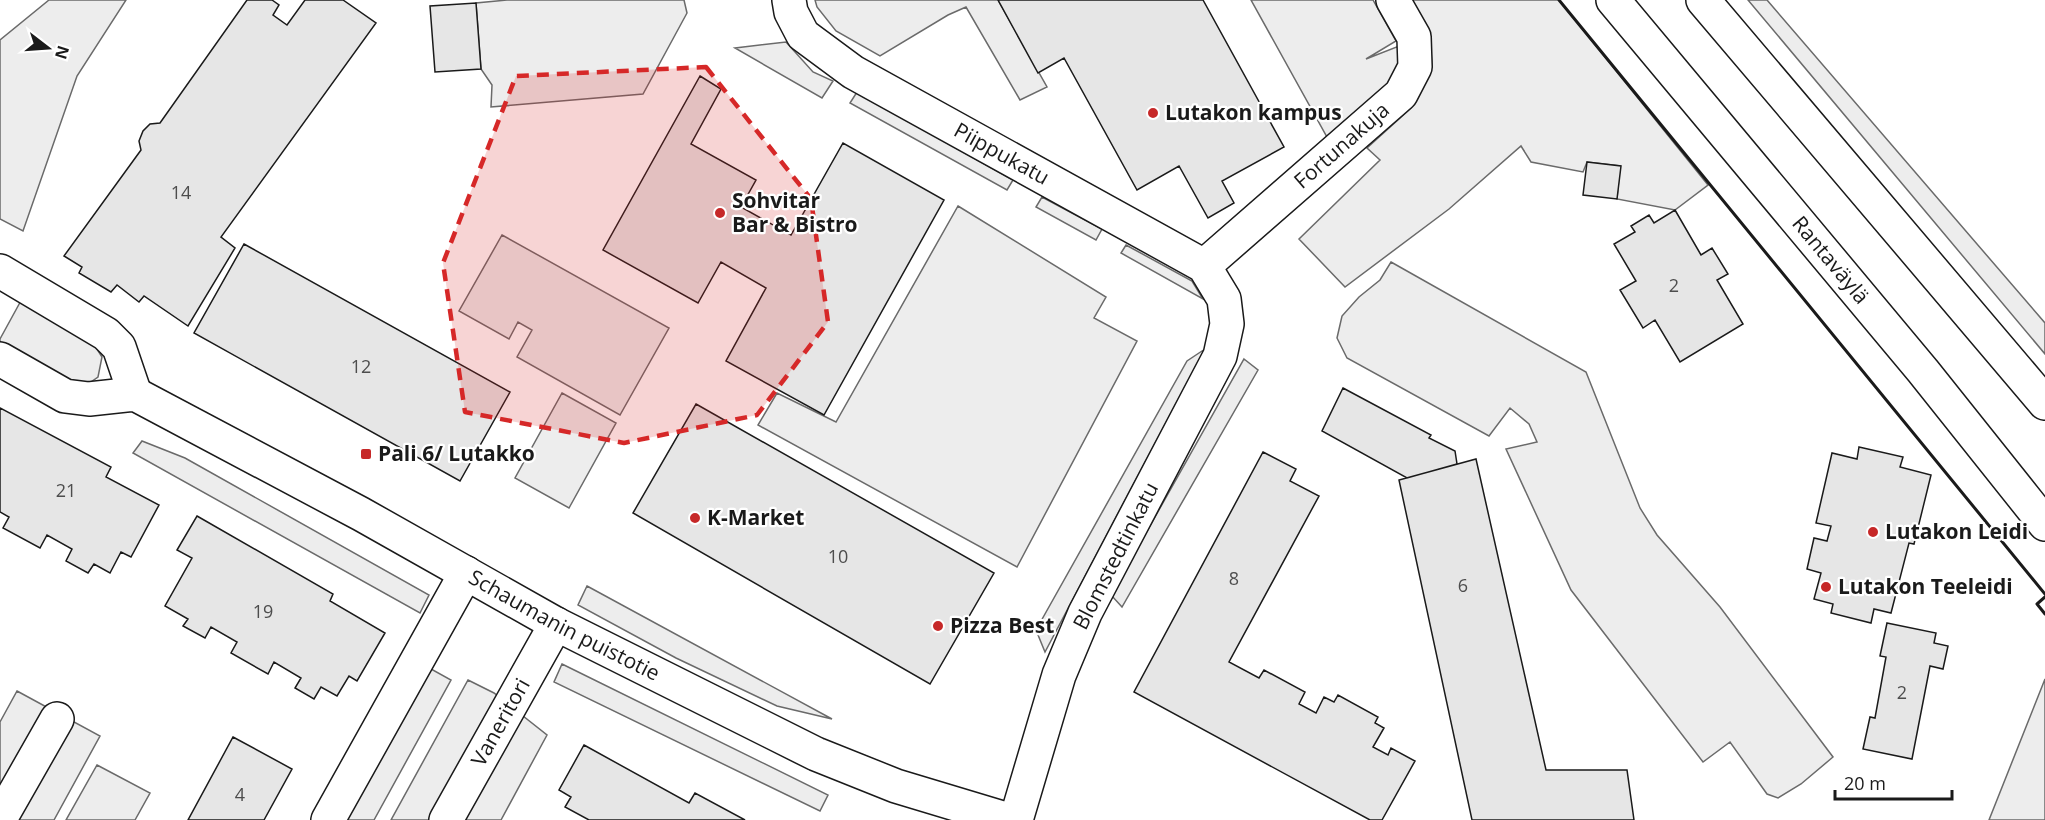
<svg xmlns="http://www.w3.org/2000/svg" width="2045" height="820" font-family="'Open Sans',sans-serif">
<style>
.built{fill:#ededed;stroke:#6a6a6a;stroke-width:1.5}
.building{fill:#e6e6e6;stroke:#1a1a1a;stroke-width:1.5}
.lines{fill:none;stroke-linecap:round;stroke-linejoin:round}
.minor-casing{stroke:#1a1a1a;stroke-width:36}
.highway-casing{stroke:#1a1a1a;stroke-width:36}
.minor{stroke:#fff;stroke-width:33}
.highway{stroke:#fff;stroke-width:33}
.wall{stroke:#1a1a1a;stroke-width:3}
.marked{fill:#d62828;fill-opacity:0.2;stroke:#d62828;stroke-width:4.5;stroke-dasharray:12 8;stroke-linejoin:round}
.poi-dot{fill:#c62828;stroke:#fff;stroke-width:2}
.labels{text-anchor:middle;stroke-width:4.5;stroke-linejoin:round;paint-order:stroke}
.number-label{font-size:18px;fill:#4d4d4d}
.poi-label{font-size:21px;font-weight:bold;fill:#1a1a1a;stroke:#fff;text-anchor:start}
.street-label{font-size:21px;fill:#1a1a1a;stroke:#fff}
</style>
<rect width="100%" height="100%" fill="#fff"/>
<path class="built" d="M 49,0 L 126,0 L 77,76 L 23,231 L 0,219 L 0,40 Z
M 507,0 L 684,0 L 687,13 L 643,94 L 491,107 L 492,85 L 481,69 L 476,3 Z
M 815,0 L 998,0 L 1047,87 L 1020,100 L 966,7 L 948,15 L 880,56 L 836,31 L 817,7 Z
M 1251,0 L 1373,0 L 1396,41 L 1366,59 L 1399,46 L 1399,71 L 1387,88 L 1327,137 Z
M 1412,0 L 1559,0 L 1708,185 L 1675,210 L 1617,199 L 1620,166 L 1587,162 L 1583,172 L 1531,162 L 1521,146 L 1449,209 L 1345,287 L 1299,239 L 1380,160 L 1367,148 L 1411,108 L 1432,67 L 1430,32 Z
M 1748,0 L 1767,0 L 2045,323 L 2045,354 Z
M 786,42 L 813,72 L 833,81 L 822,98 L 735,48 Z
M 857,92 L 1013,180 L 1007,190 L 850,103 Z
M 1042,197 L 1102,229 L 1096,240 L 1036,207 Z
M 958,206 L 1106,297 L 1094,318 L 1137,341 L 1017,567 L 758,425 L 777,393 L 836,422 Z
M 502,235 L 669,328 L 620,415 L 517,357 L 532,330 L 518,322 L 509,339 L 459,311 Z
M 1126,245 L 1192,281 L 1203,299 L 1121,253 Z
M 1391,262 L 1586,372 L 1640,508 L 1657,535 L 1720,607 L 1833,757 L 1801,784 L 1778,798 L 1767,794 L 1730,742 L 1703,762 L 1571,590 L 1506,449 L 1537,442 L 1529,424 L 1510,408 L 1489,436 L 1347,358 L 1337,338 L 1342,316 L 1359,297 L 1380,280 Z
M 23,297 L 92,341 L 102,357 L 98,377 L 85,386 L 68,386 L 0,346 L 0,339 Z
M 1205,349 L 1045,652 L 1036,630 L 1187,361 Z
M 1244,359 L 1258,370 L 1122,607 L 1111,595 Z
M 562,393 L 616,423 L 569,508 L 515,478 Z
M 142,441 L 185,458 L 429,595 L 420,613 L 133,453 Z
M 587,586 L 832,719 L 777,706 L 676,658 L 578,605 Z
M 404,654 L 451,680 L 374,820 L 311,820 Z
M 562,664 L 828,795 L 820,811 L 554,682 Z
M 2045,679 L 2045,820 L 1989,820 Z
M 468,680 L 494,693 L 547,735 L 501,820 L 391,820 Z
M 17,691 L 100,736 L 54,820 L 0,820 L 0,722 Z
M 97,765 L 150,793 L 135,820 L 66,820 Z"/>
<path class="building" d="M 247,0 L 272,0 L 279,5 L 273,15 L 287,25 L 305,0 L 343,0 L 376,23 L 221,237 L 235,248 L 188,326 L 144,296 L 139,302 L 117,285 L 111,292 L 79,273 L 82,267 L 64,256 L 141,150 L 139,141 L 143,131 L 150,124 L 160,123 Z
M 998,0 L 1203,0 L 1284,147 L 1222,181 L 1234,203 L 1208,218 L 1179,166 L 1137,190 L 1064,58 L 1038,73 Z
M 476,3 L 481,69 L 435,72 L 430,6 Z
M 700,76 L 721,89 L 691,144 L 756,180 L 741,207 L 791,235 L 843,143 L 944,200 L 824,415 L 726,361 L 766,288 L 721,262 L 698,303 L 603,250 Z
M 1587,162 L 1621,166 L 1617,199 L 1583,195 Z
M 1675,210 L 1701,255 L 1712,248 L 1728,274 L 1717,280 L 1743,324 L 1680,362 L 1655,320 L 1643,328 L 1620,290 L 1636,281 L 1614,244 L 1635,232 L 1631,226 L 1649,215 L 1654,223 Z
M 244,244 L 510,392 L 460,481 L 194,333 Z
M 1343,388 L 1431,435 L 1429,438 L 1455,451 L 1457,464 L 1407,478 L 1322,431 Z
M 696,404 L 994,573 L 930,684 L 633,513 Z
M 0,408 L 111,467 L 106,477 L 159,505 L 131,557 L 121,552 L 110,573 L 94,564 L 88,573 L 66,561 L 72,549 L 47,535 L 40,548 L 3,528 L 9,517 L 0,512 Z
M 1859,447 L 1903,457 L 1900,467 L 1931,475 L 1914,544 L 1909,543 L 1891,613 L 1874,609 L 1871,623 L 1831,613 L 1833,604 L 1814,599 L 1821,573 L 1807,569 L 1814,538 L 1827,541 L 1831,526 L 1816,523 L 1832,453 L 1857,459 Z
M 1263,452 L 1296,469 L 1290,481 L 1319,496 L 1229,662 L 1259,678 L 1264,670 L 1305,692 L 1299,704 L 1316,713 L 1324,697 L 1334,702 L 1338,695 L 1378,717 L 1375,723 L 1384,728 L 1373,747 L 1388,755 L 1391,748 L 1415,761 L 1382,820 L 1370,820 L 1134,692 Z
M 1476,459 L 1546,770 L 1627,770 L 1634,820 L 1472,820 L 1399,480 Z
M 197,516 L 333,594 L 330,601 L 385,633 L 357,681 L 349,676 L 337,696 L 321,687 L 314,699 L 295,688 L 301,678 L 274,662 L 268,674 L 231,653 L 237,642 L 211,627 L 205,638 L 183,626 L 188,619 L 165,606 L 192,558 L 177,550 Z
M 1887,623 L 1936,633 L 1934,643 L 1948,646 L 1943,669 L 1930,666 L 1912,759 L 1863,749 L 1870,717 L 1875,718 L 1886,657 L 1880,656 Z
M 233,737 L 292,769 L 264,820 L 188,820 Z
M 584,745 L 689,803 L 695,793 L 745,820 L 589,820 L 565,807 L 571,797 L 559,790 Z"/>
<g class="lines">
<defs>
<g id="minor">
<path id="s1" d="M 789,0 L 791,12 L 803,35 L 853,72 L 1204,266 L 1224,299 L 1227,324 L 1220,356 L 1085,613 L 1059,675 L 1016,820"/>
<path id="s2" d="M 1204,266 L 1401,94 L 1415,67 L 1414,37 L 1393,0"/>
<path d="M 0,271 L 106,334 L 119,347 L 135,394"/>
<path id="s3" d="M 0,359 L 65,396 L 89,399 L 135,394 L 361,514 L 556,624 L 816,754 L 896,786 L 1009,820"/>
<path d="M 0,819 L 57,719"/>
<path d="M 328,820 L 466,573"/>
<path id="s4" d="M 446,820 L 556,624"/>
</g>
<g id="highway">
<path id="s5" d="M 1613,0 L 1923,371 L 2045,524"/>
<path d="M 1703,0 L 2045,403"/>
</g>
</defs>
<use href="#minor" class="minor-casing"/>
<use href="#highway" class="highway-casing"/>
<use href="#minor" class="minor"/>
<use href="#highway" class="highway"/>
<path class="wall" d="M 1559,0 L 2045,594
M 2045,597 L 2037,604 L 2045,614"/>
</g>
<path class="marked" d="M 706,67 L 811,199 L 828,322 L 757,415 L 624,443 L 465,412 L 443,263 L 516,76 Z"/>
<g class="poi-dot">
<circle cx="1153" cy="113" r="6"/>
<circle cx="720" cy="213" r="6"/>
<rect x="360" y="448" width="12" height="12" rx="3"/>
<circle cx="695" cy="518" r="6"/>
<circle cx="1873" cy="532" r="6"/>
<circle cx="1826" cy="587" r="6"/>
<circle cx="938" cy="626" r="6"/>
</g>
<g class="labels">
<g class="number-label">
<text x="181" y="199">14</text>
<text x="1674" y="292">2</text>
<text x="361" y="373">12</text>
<text x="66" y="497">21</text>
<text x="838" y="563">10</text>
<text x="1234" y="585">8</text>
<text x="1463" y="592">6</text>
<text x="263" y="618">19</text>
<text x="1902" y="699">2</text>
<text x="240" y="801">4</text>
</g>
<g class="poi-label">
<text x="1165" y="120">Lutakon kampus</text>
<text x="732" y="208">Sohvitar<tspan x="732" dy="24">Bar &amp; Bistro</tspan></text>
<text x="378" y="461">Pali 6/ Lutakko</text>
<text x="707" y="525">K-Market</text>
<text x="1885" y="539">Lutakon Leidi</text>
<text x="1838" y="594">Lutakon Teeleidi</text>
<text x="950" y="633">Pizza Best</text>
</g>
<g class="street-label">
<text dy="7" stroke="none"><textPath href="#s2" startOffset="183">Fortunakuja</textPath></text>
<text dy="7" stroke="none"><textPath href="#s1" startOffset="270">Piippukatu</textPath></text>
<text dy="7" stroke="none"><textPath href="#s5" startOffset="339">Rantaväylä</textPath></text>
<text transform="translate(1116 556) rotate(-63)" y="7">Blomstedtinkatu</text>
<text dy="7" stroke="none"><textPath href="#s3" startOffset="633">Schaumanin puistotie</textPath></text>
<text dy="7" stroke="none"><textPath href="#s4" startOffset="112">Vaneritori</textPath></text>
</g>
</g>
<g transform="translate(48 48) rotate(107)" stroke="#ffffff" stroke-width="4.5" paint-order="stroke">
<path d="M0-4.5L10 22L0 15L-10 22Z" fill="#1a1a1a"/>
<text y="-9" font-size="16" font-weight="bold" text-anchor="middle" fill="#1a1a1a">N</text>
</g>
<path d="M1835 790v9h117v-9" fill="none" stroke="#1a1a1a" stroke-width="3"/>
<text x="1844" y="790" font-size="18" fill="#1a1a1a" stroke="#ffffff" stroke-width="4.5" paint-order="stroke">20 m</text>
</svg>
